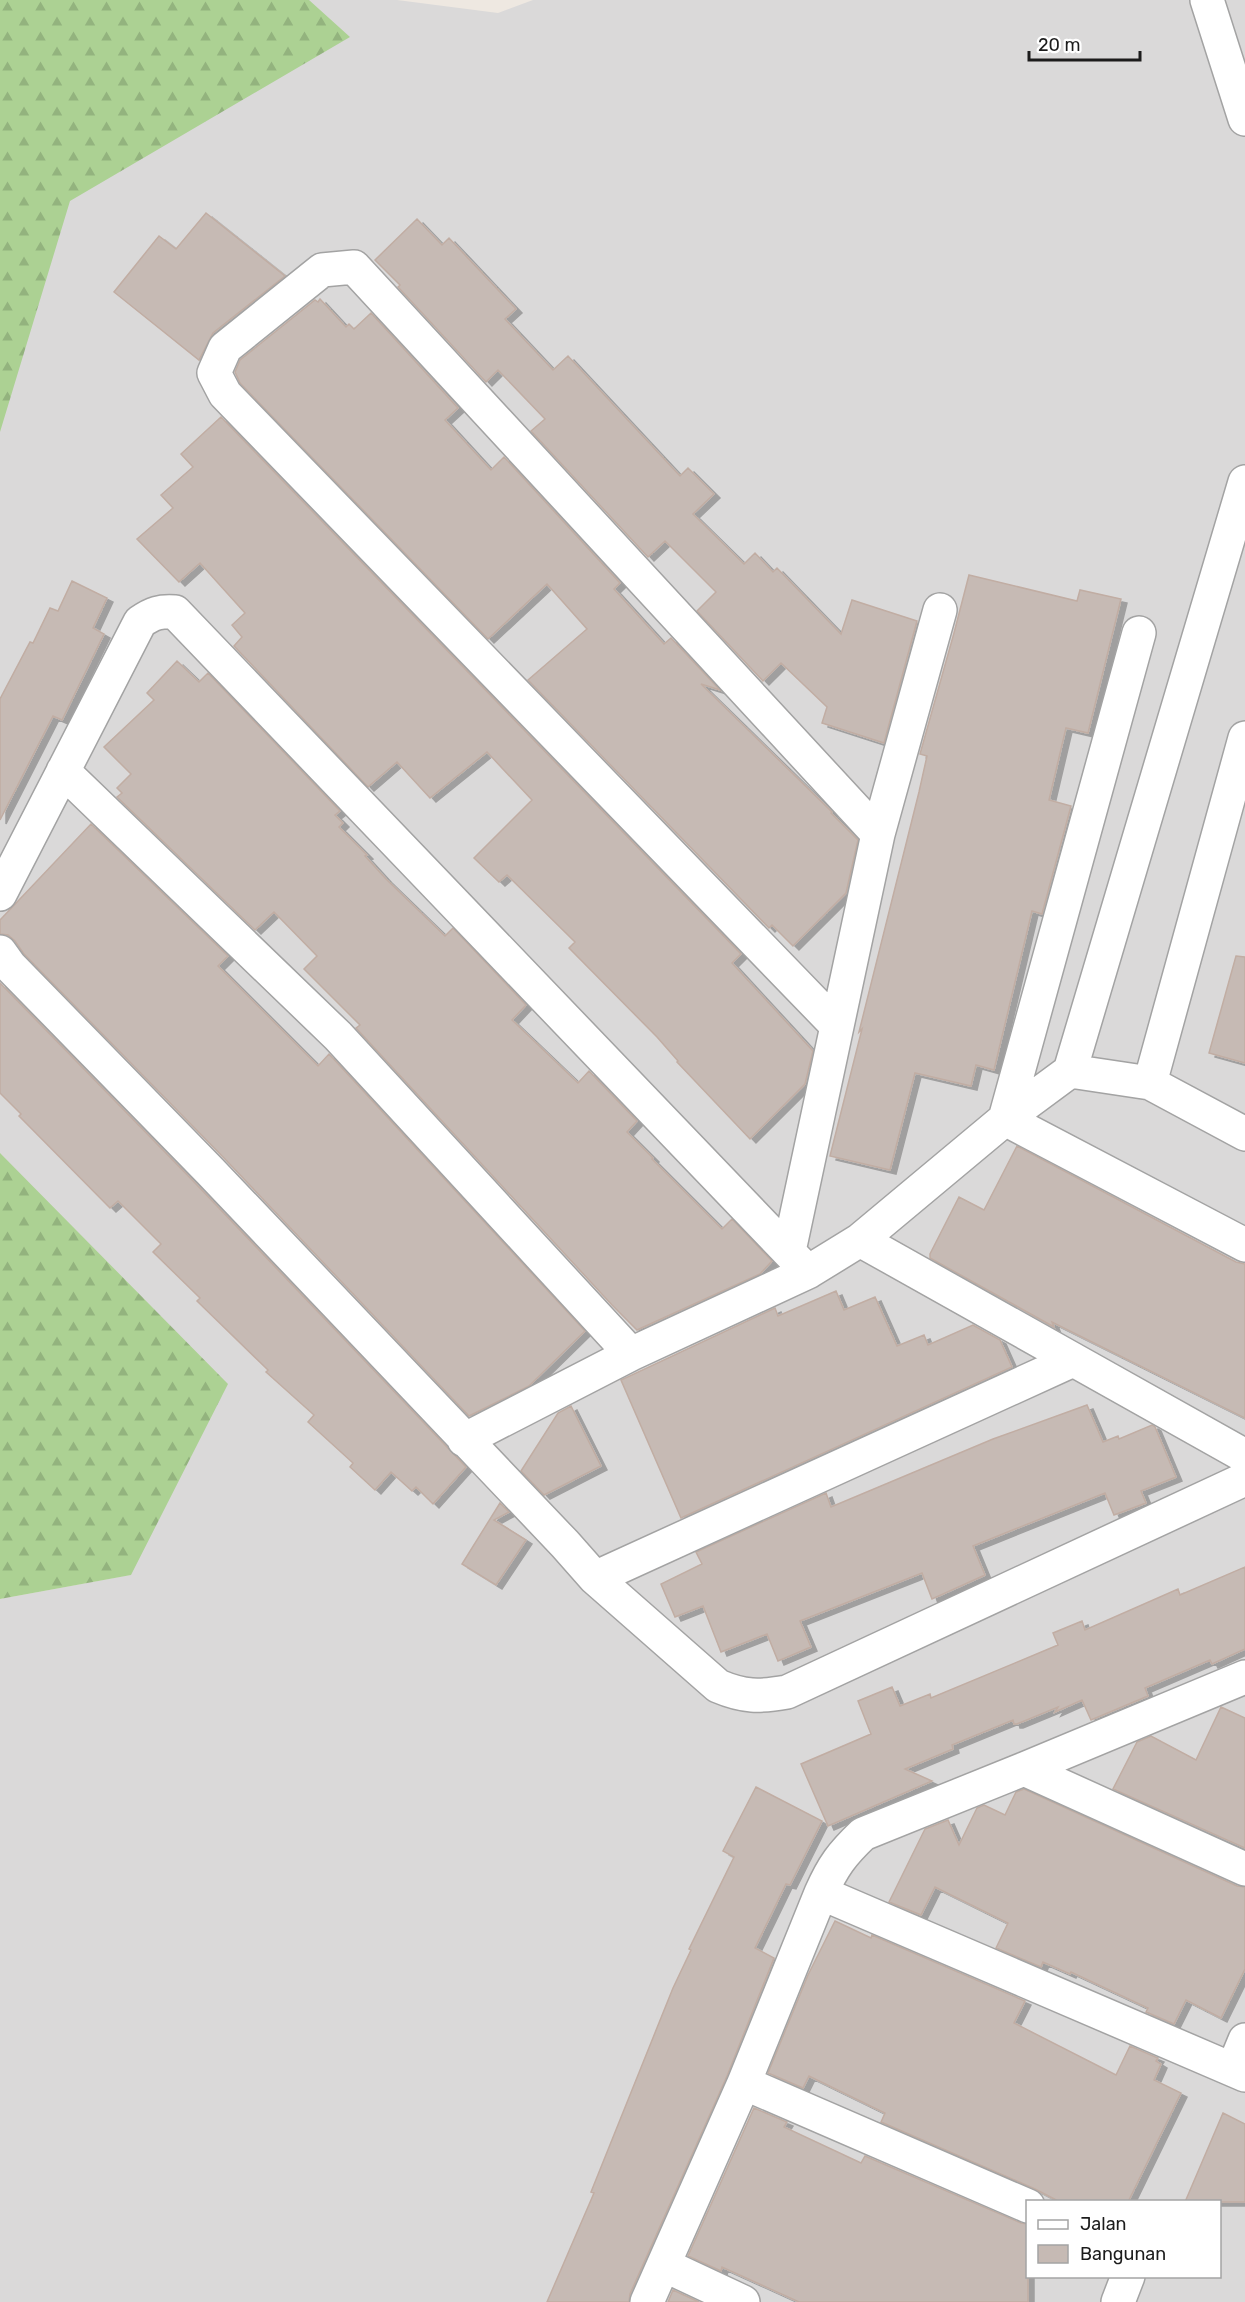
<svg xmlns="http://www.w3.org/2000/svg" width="1245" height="2302" font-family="Rubik,sans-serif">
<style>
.residential{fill:#dad9d9;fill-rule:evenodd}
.forest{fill:url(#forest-firs)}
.building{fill:#c6bab4;stroke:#c1ada3;stroke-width:1.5;filter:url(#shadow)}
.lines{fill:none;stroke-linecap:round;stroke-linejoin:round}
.street-casing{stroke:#a3a3a3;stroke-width:36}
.street{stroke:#fff;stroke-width:33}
</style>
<defs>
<pattern id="forest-firs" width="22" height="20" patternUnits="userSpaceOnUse" patternTransform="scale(1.5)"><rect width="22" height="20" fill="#acd193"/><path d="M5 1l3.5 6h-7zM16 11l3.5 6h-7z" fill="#93b37e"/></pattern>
<filter id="shadow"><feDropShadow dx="6" dy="4" stdDeviation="0" flood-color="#0004"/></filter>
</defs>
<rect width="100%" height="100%" fill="#eee8e1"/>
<path class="residential" d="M 110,0 L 397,0 L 498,13 L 533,0 L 1245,0 L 1245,2302 L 0,2302 L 0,1599 L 130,1575 L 0,1381 L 0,161 ZM 1028,2202 L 1220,2202 L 1220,2276 L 1028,2276 Z"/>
<path class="forest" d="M 0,0 L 309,0 L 350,37 L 70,201 L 0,432 Z
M 0,1153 L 228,1384 L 131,1575 L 0,1599 Z"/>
<path class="building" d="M 206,213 L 285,276 L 213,333 L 199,360 L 114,292 L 159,236 L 176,249 Z
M 417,219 L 442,245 L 449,238 L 516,309 L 505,319 L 553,370 L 568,356 L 680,476 L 688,468 L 714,494 L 693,514 L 744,564 L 755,553 L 773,572 L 777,568 L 841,634 L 852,600 L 917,621 L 884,743 L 822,723 L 827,707 L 781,663 L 763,681 L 697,611 L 716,592 L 665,541 L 648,557 L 531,431 L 545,419 L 498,370 L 486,382 L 398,287 L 400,285 L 375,260 Z
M 320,299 L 346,327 L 349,324 L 354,329 L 371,313 L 458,408 L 445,420 L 491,470 L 504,457 L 620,583 L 614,589 L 664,644 L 671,638 L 720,690 L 701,684 L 832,812 L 831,813 L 858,840 L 846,893 L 793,946 L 772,925 L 769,928 L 528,680 L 587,629 L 547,584 L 488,639 L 240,383 L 235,372 L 240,360 L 315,300 L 318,302 Z
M 221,417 L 741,954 L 732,963 L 813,1051 L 805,1084 L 750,1139 L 677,1062 L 678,1061 L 657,1037 L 569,948 L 575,942 L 507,875 L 499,882 L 474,858 L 532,800 L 487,752 L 430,798 L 397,762 L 368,787 L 234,646 L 242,637 L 232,625 L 245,613 L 200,563 L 179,582 L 137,539 L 173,508 L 161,495 L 193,467 L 181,454 Z
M 969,575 L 1077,601 L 1080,590 L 1121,599 L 1088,733 L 1066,728 L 1049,800 L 1071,806 L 1042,914 L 1032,911 L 994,1070 L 976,1065 L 971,1086 L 915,1073 L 890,1170 L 830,1156 L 862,1029 L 859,1032 L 919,792 L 927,756 L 920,754 L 954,633 Z
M 72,581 L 107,598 L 93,628 L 104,634 L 62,720 L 53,716 L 0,820 L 0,699 L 30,642 L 33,643 L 50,608 L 58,611 Z
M 177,661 L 199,682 L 208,673 L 340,811 L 335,815 L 343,823 L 339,827 L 367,855 L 365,856 L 386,879 L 445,936 L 453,928 L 526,1005 L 512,1020 L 578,1083 L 589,1071 L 637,1121 L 627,1132 L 653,1158 L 652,1159 L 722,1229 L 732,1219 L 772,1261 L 760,1274 L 637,1330 L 612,1305 L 356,1028 L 360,1025 L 304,969 L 317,956 L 274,912 L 255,930 L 117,797 L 122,793 L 117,788 L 131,774 L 104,747 L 154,700 L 147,693 Z
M 91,824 L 228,956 L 218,966 L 318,1066 L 329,1054 L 585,1331 L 529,1386 L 469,1416 L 224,1158 L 24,954 L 15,941 L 8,935 L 0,934 L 0,920 Z
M 1236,956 L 1245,957 L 1245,1063 L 1209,1053 Z
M 0,983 L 196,1184 L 466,1467 L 433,1504 L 416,1487 L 412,1491 L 391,1472 L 375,1490 L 350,1467 L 353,1463 L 308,1422 L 314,1415 L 266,1372 L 268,1370 L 197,1301 L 200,1298 L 153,1252 L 161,1244 L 118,1201 L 110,1208 L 19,1116 L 21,1114 L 0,1093 Z
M 1017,1146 L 1236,1262 L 1245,1264 L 1245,1418 L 1052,1322 L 1054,1327 L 930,1258 L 930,1254 L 959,1197 L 984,1210 Z
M 836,1291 L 844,1310 L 875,1297 L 897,1346 L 924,1335 L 928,1345 L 973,1325 L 1000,1340 L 1012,1367 L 681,1518 L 621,1380 L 775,1308 L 778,1316 Z
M 1087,1405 L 1103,1442 L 1118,1436 L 1119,1439 L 1152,1425 L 1155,1427 L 1176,1477 L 1141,1491 L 1146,1503 L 1114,1515 L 1105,1493 L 973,1546 L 985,1575 L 932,1599 L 922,1573 L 800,1621 L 811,1647 L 778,1661 L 767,1634 L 721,1652 L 703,1606 L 675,1617 L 661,1584 L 702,1564 L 696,1552 L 826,1493 L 831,1507 L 993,1439 Z
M 571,1406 L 601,1466 L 544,1495 L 521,1471 L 558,1413 Z
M 500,1503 L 509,1512 L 494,1520 L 526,1540 L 496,1585 L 462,1564 Z
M 1245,1567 L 1245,1649 L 1212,1664 L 1210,1660 L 1145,1688 L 1148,1696 L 1091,1720 L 1082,1700 L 1055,1712 L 1058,1707 L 1017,1724 L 1014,1724 L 1013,1720 L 952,1745 L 953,1749 L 905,1769 L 932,1781 L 828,1826 L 801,1764 L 871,1734 L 858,1701 L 892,1687 L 900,1706 L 930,1694 L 931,1698 L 1058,1645 L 1053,1633 L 1082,1621 L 1085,1630 L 1178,1589 L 1180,1595 Z
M 1221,1707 L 1245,1718 L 1245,1848 L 1113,1789 L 1137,1742 L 1151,1736 L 1196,1760 Z
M 756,1787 L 822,1821 L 790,1885 L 786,1884 L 755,1948 L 774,1958 L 727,2076 L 630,2294 L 629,2302 L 547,2302 L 594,2193 L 591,2192 L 673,1988 L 691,1950 L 689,1949 L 734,1857 L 723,1851 Z
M 1024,1789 L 1237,1886 L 1245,1887 L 1245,1969 L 1221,2018 L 1186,2000 L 1174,2024 L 1146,2012 L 1148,2008 L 1071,1972 L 1070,1974 L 1043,1962 L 1041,1967 L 996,1948 L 1008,1923 L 935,1887 L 921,1915 L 889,1902 L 925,1829 L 948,1820 L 959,1845 L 977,1808 L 984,1805 L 1005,1815 L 1016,1792 Z
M 835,1921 L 871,1938 L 872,1935 L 1025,2001 L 1014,2023 L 1116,2075 L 1130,2046 L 1158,2058 L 1156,2061 L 1161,2064 L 1154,2080 L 1181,2093 L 1128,2202 L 1060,2202 L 1035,2189 L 881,2122 L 885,2113 L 809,2076 L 803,2088 L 768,2073 L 808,1975 Z
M 754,2108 L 787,2122 L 784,2127 L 861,2163 L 865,2156 L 1021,2223 L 1028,2224 L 1028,2302 L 799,2302 L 722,2267 L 721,2271 L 688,2256 Z
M 1223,2113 L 1245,2124 L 1245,2202 L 1185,2202 Z
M 673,2290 L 699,2302 L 668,2302 Z"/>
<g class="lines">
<defs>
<path id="street" d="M 1207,0 L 1245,119
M 1139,633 L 1005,1119 L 1245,1245
M 63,771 L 338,1036 L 631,1354
M 0,894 L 140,622 C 153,613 160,611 175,612 L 808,1272 L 631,1354 L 464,1440
M 0,952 L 10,966 L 210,1171 L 565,1544 L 595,1578 L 718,1686 C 744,1697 759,1697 787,1692 L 1245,1479
M 837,1026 L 225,394 L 214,373 L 225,348 L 322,270 L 354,267 L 878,834
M 1070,1071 L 1150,1083 L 1245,1134
M 1150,1083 L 1245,738
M 860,1240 L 1245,1456
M 789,1251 L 878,834 L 940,610
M 808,1272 L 860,1240 L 1005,1119 L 1070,1071 L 1245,482
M 595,1578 L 1073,1360
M 1024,1769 L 1245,1869
M 821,1893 L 1245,2075
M 1233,2069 L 1245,2040
M 744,2083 L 1028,2206
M 664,2265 L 743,2302
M 647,2302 L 744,2083 L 821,1893 C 833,1866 842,1854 863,1834 L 1024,1769 L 1245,1677
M 1118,2302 L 1128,2276"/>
</defs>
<use href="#street" class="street-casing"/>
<use href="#street" class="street"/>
</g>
<rect x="1026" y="2200" width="195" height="78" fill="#ffffff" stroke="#a4a4a4" stroke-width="1.5"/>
<rect x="1038" y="2220" width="30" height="9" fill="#ffffff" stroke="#a4a4a4" stroke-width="1.5"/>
<text x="1080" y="2230" font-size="18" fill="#1c1c1c">Jalan</text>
<rect x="1038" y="2245" width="30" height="18" fill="#c6bab4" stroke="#a4a4a4" stroke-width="1.5"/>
<text x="1080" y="2260" font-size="18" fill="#1c1c1c">Bangunan</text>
<path d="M1029 51v9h111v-9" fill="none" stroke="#1c1c1c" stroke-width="3"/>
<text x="1038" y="51" font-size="18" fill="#1c1c1c" stroke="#ffffff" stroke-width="4.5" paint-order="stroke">20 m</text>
</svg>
